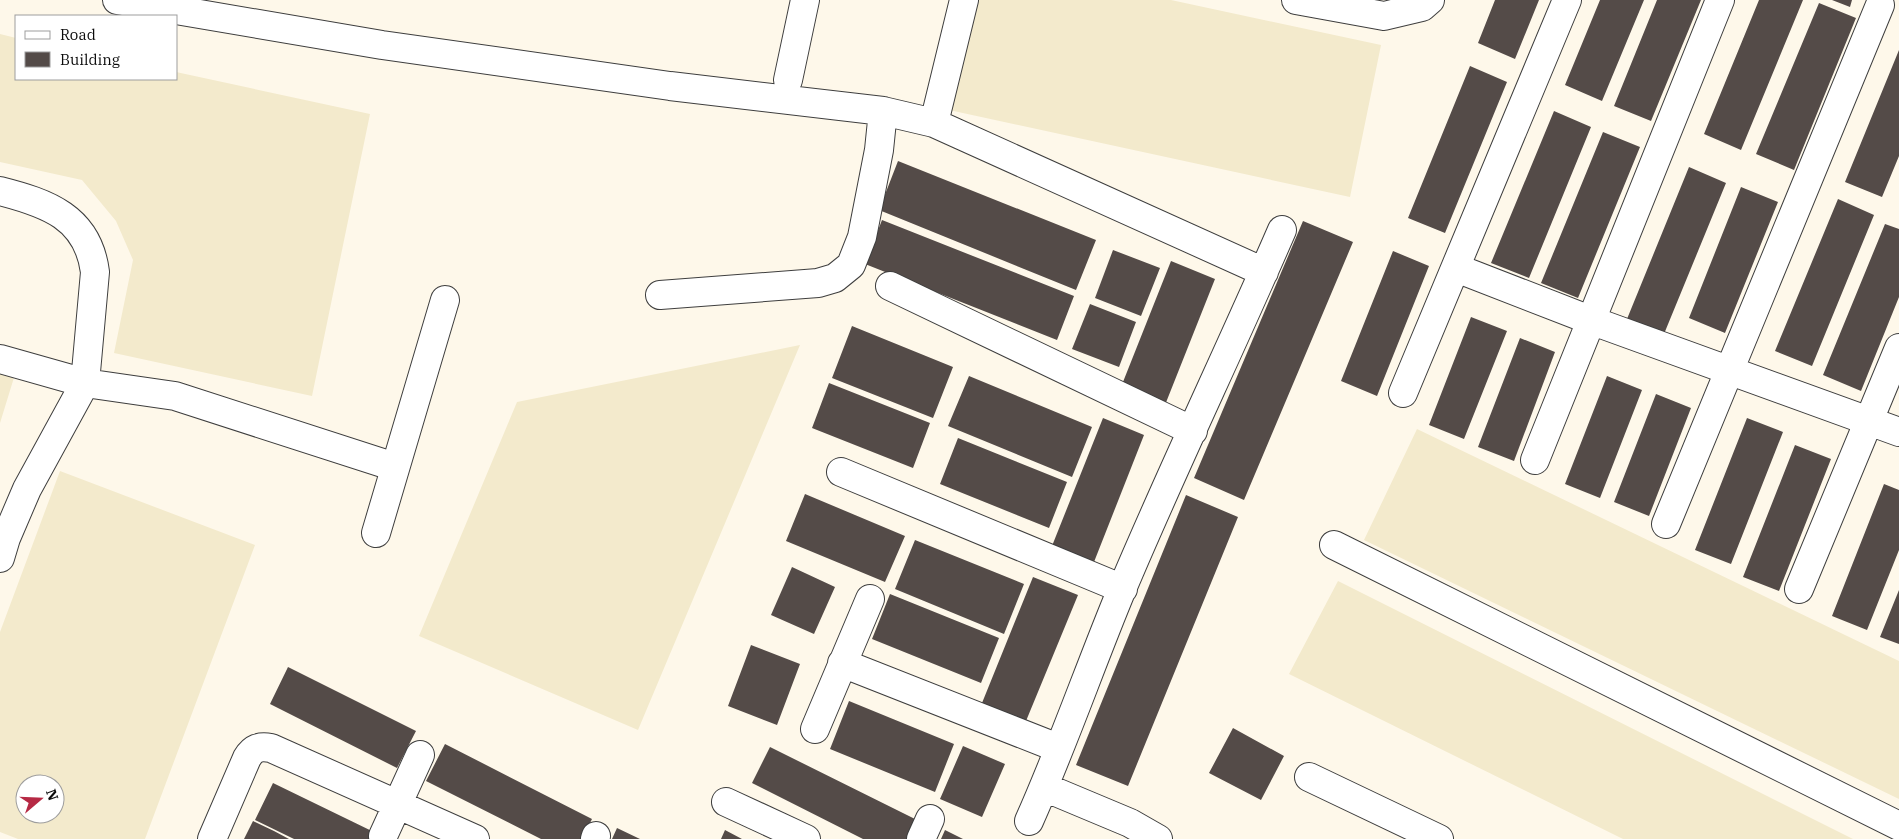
<svg xmlns="http://www.w3.org/2000/svg" width="1899" height="839" font-family="'IBM Plex Serif',serif">
<style>
.farmland{fill:#f3eacc;fill-rule:evenodd}
.building{fill:#544b48}
.lines{fill:none;stroke-linecap:round;stroke-linejoin:round}
.minor-casing{stroke:#3e3e3e;stroke-width:30}
.minor{stroke:#fff;stroke-width:28}
</style>
<rect width="100%" height="100%" fill="#fef8ea"/>
<path class="farmland" d="M 972,0 L 1171,0 L 1381,45 L 1350,197 L 949,110 Z
M 0,34 L 16,38 L 16,79 L 176,79 L 176,72 L 370,114 L 312,396 L 114,353 L 133,260 L 116,221 L 82,180 L 0,162 Z
M 800,345 L 638,730 L 419,636 L 517,402 Z
M 0,367 L 16,371 L 0,423 Z
M 1417,429 L 1899,661 L 1899,799 L 1364,540 Z
M 60,471 L 255,545 L 145,839 L 18,839 L 0,832 L 0,632 ZM 25,784 L 55,784 L 55,814 L 25,814 Z
M 1338,581 L 1853,839 L 1623,839 L 1289,674 Z"/>
<path class="building" d="M 1495,0 L 1539,0 L 1515,59 L 1478,43 Z
M 1600,0 L 1644,0 L 1602,101 L 1565,85 Z
M 1657,0 L 1701,0 L 1651,121 L 1614,106 Z
M 1759,0 L 1803,0 L 1741,150 L 1704,134 Z
M 1832,0 L 1852,0 L 1850,7 Z
M 1819,3 L 1856,18 L 1794,170 L 1756,154 Z
M 1899,50 L 1899,156 L 1882,197 L 1845,182 Z
M 1470,66 L 1507,82 L 1445,233 L 1408,218 Z
M 1554,111 L 1591,127 L 1529,278 L 1491,263 Z
M 1603,132 L 1640,147 L 1578,298 L 1541,283 Z
M 898,161 L 1096,240 L 1076,290 L 879,210 Z
M 1689,167 L 1726,183 L 1664,334 L 1627,319 Z
M 1741,187 L 1778,202 L 1725,333 L 1689,318 Z
M 1838,199 L 1874,215 L 1812,366 L 1775,351 Z
M 882,220 L 1074,296 L 1057,340 L 865,264 Z
M 1303,221 L 1353,242 L 1244,500 L 1194,478 Z
M 1885,224 L 1899,229 L 1899,297 L 1861,391 L 1823,375 Z
M 1113,250 L 1160,268 L 1141,316 L 1095,298 Z
M 1393,251 L 1429,266 L 1377,396 L 1341,381 Z
M 1171,261 L 1215,279 L 1165,405 L 1121,387 Z
M 1090,304 L 1136,322 L 1119,367 L 1072,349 Z
M 1471,317 L 1507,331 L 1464,439 L 1429,425 Z
M 852,326 L 953,367 L 933,418 L 832,378 Z
M 1520,338 L 1555,352 L 1514,461 L 1478,447 Z
M 969,376 L 1092,427 L 1072,477 L 948,426 Z
M 1607,376 L 1642,390 L 1600,498 L 1565,484 Z
M 829,383 L 930,423 L 913,468 L 812,428 Z
M 1656,394 L 1691,408 L 1649,516 L 1614,502 Z
M 1103,418 L 1144,435 L 1094,562 L 1052,546 Z
M 1747,418 L 1783,432 L 1731,564 L 1695,550 Z
M 958,438 L 1067,482 L 1049,528 L 940,484 Z
M 1795,445 L 1831,459 L 1779,591 L 1743,577 Z
M 1884,484 L 1899,490 L 1899,550 L 1867,630 L 1832,616 Z
M 805,494 L 905,536 L 885,582 L 786,541 Z
M 1186,495 L 1238,517 L 1128,786 L 1076,765 Z
M 915,540 L 1024,584 L 1004,634 L 895,589 Z
M 792,567 L 835,587 L 814,634 L 771,615 Z
M 1033,577 L 1078,595 L 1026,721 L 982,703 Z
M 1899,590 L 1899,644 L 1880,637 Z
M 890,594 L 999,638 L 981,683 L 872,639 Z
M 751,645 L 800,664 L 777,725 L 728,706 Z
M 288,667 L 416,731 L 397,768 L 270,704 Z
M 849,701 L 954,744 L 935,792 L 830,749 Z
M 1233,728 L 1284,756 L 1261,800 L 1209,773 Z
M 445,744 L 592,819 L 582,839 L 541,839 L 426,781 Z
M 963,746 L 1005,764 L 982,817 L 940,799 Z
M 770,747 L 917,820 L 908,839 L 863,839 L 752,783 Z
M 273,783 L 380,835 L 378,839 L 294,839 L 255,820 Z
M 253,821 L 274,831 L 289,839 L 244,839 Z
M 617,828 L 640,839 L 612,839 Z
M 725,830 L 742,839 L 721,839 Z
M 945,830 L 963,839 L 941,839 Z"/>
<g class="lines">
<defs>
<path id="minor" d="M 117,0 L 382,45 L 670,86 L 883,111 L 934,123 L 1264,272
M 1296,0 L 1384,16 L 1422,7 L 1430,0
M 788,80 L 805,0
M 934,123 L 964,0
M 0,191 C 47,203 88,217 95,272 L 85,383 L 27,489 L 6,538 L 0,558
M 1456,268 L 1590,320 L 1899,432
M 890,286 L 1193,431
M 660,295 L 818,283 L 835,278 L 851,265 L 862,237 L 879,150 L 883,111
M 0,359 L 85,383 L 175,396 L 395,467
M 1403,393 L 1567,0
M 1535,460 L 1720,0
M 841,472 L 1123,589
M 1666,524 L 1880,5
M 376,533 L 445,300
M 1334,545 L 1899,826
M 1799,589 L 1899,348
M 842,663 L 1058,748
M 815,729 L 870,599
M 1309,777 L 1439,839
M 1044,787 L 1130,823 L 1158,839
M 726,802 L 806,839
M 1029,821 C 1063,745 1090,666 1122,589 C 1173,468 1230,350 1282,230
M 383,836 L 420,755
M 212,839 L 247,758 C 253,748 259,746 271,748 L 475,839
M 595,839 L 596,836
M 921,839 L 930,819"/>
</defs>
<use href="#minor" class="minor-casing"/>
<use href="#minor" class="minor"/>
</g>
<rect x="15" y="15" width="162" height="65" fill="#ffffff" stroke="#9d9d9d"/>
<rect x="25" y="31" width="25" height="8" fill="#ffffff" stroke="#9d9d9d"/>
<text x="60" y="40" font-size="15" fill="#0b0b0b">Road</text>
<rect x="25" y="52" width="25" height="15" fill="#544b48" stroke="#9d9d9d"/>
<text x="60" y="65" font-size="15" fill="#0b0b0b">Building</text>
<g transform="translate(40 799) rotate(71)"><circle r="24" fill="#ffffff" stroke="#9d9d9d"/>
<path d="M0-4L9 19L0 12L-9 19Z" fill="#b62944"/>
<text y="-8" font-size="14" font-weight="bold" text-anchor="middle" fill="#0b0b0b">N</text>
</g>
</svg>
